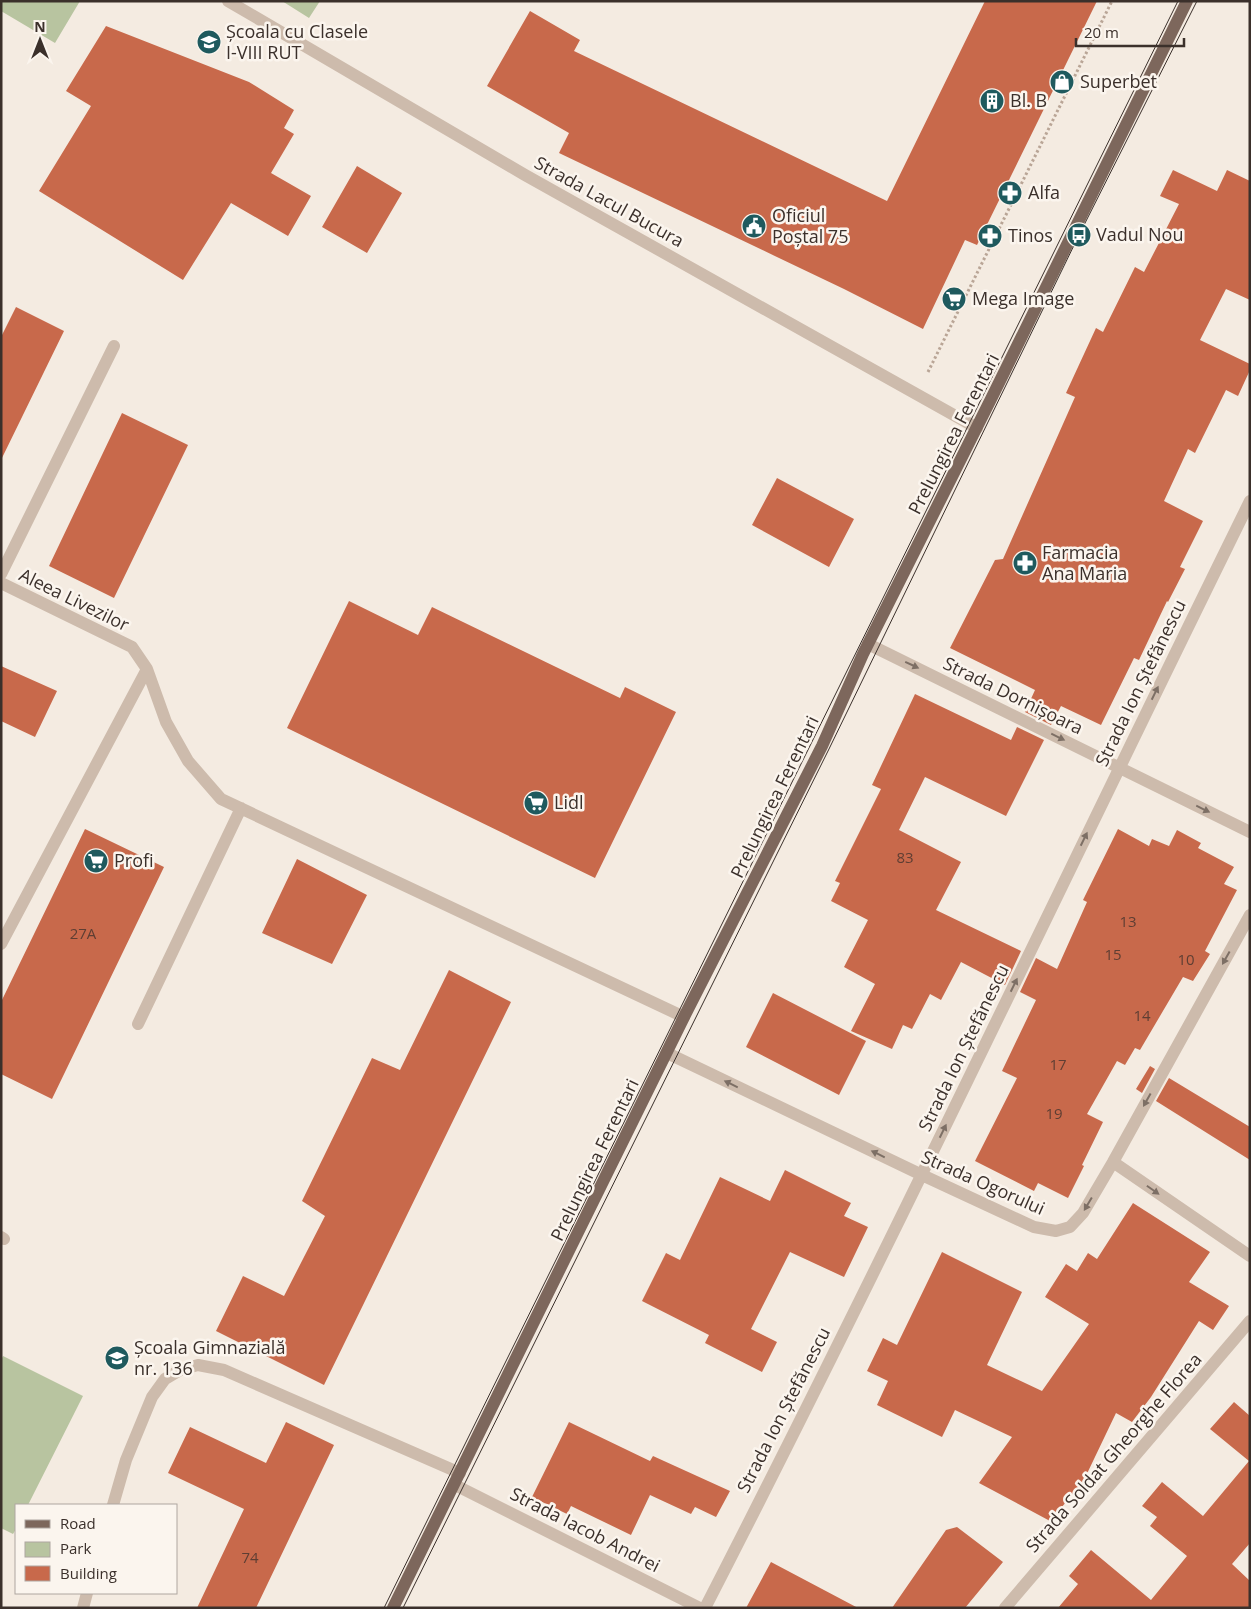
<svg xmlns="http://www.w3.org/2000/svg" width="1251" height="1609" font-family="'Open Sans',sans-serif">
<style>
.green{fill:#b8c4a0}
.building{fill:#c8694b}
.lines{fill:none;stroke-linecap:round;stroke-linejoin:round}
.path{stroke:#b9a596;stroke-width:3;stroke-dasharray:2.5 2.5;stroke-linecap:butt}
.minor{stroke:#cdbbac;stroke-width:12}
.major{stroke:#7d675c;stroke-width:12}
.tram{stroke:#3b302b;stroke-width:1}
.oneway{fill:#7d6f65}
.labels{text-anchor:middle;stroke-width:5;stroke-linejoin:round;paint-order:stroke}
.number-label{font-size:15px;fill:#5e3e33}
.poi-label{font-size:18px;fill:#3b302b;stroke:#fbf5ee;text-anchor:start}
.street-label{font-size:18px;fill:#3b302b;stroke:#fbf5ee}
</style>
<rect width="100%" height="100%" fill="#f4ebe1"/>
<path class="green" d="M 1,1 L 80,1 L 55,43 L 1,11 Z
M 282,1 L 320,1 L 309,18 Z
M 3,1356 L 83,1396 L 28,1505 L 16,1505 L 16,1529 L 13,1534 L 1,1528 L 1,1360 Z"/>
<path class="building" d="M 985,1 L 1097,1 L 977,245 L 965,240 L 923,329 L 844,289 L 559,153 L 569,133 L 487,86 L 530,11 L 580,40 L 574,51 L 887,201 Z
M 106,26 L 249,82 L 294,110 L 284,128 L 294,134 L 271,173 L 311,196 L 288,236 L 231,203 L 183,280 L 39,191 L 91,106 L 66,91 Z
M 357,166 L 402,193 L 367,253 L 322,227 Z
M 1173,170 L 1217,191 L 1227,170 L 1250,181 L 1250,300 L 1226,289 L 1200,340 L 1250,364 L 1250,370 L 1238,396 L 1226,390 L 1195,453 L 1188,449 L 1164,501 L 1203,521 L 1180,567 L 1185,569 L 1168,602 L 1167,601 L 1139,660 L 1134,658 L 1101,725 L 1061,706 L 1051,725 L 1025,712 L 1035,690 L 950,648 L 995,560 L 1003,559 L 1075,397 L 1066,393 L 1096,328 L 1103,332 L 1135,267 L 1144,272 L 1179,204 L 1160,196 Z
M 16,307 L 64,331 L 1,460 L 1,337 Z
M 122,413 L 188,445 L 114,598 L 49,566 Z
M 777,478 L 854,519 L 829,567 L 752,525 Z
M 349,601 L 418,635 L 432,607 L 620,698 L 625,687 L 676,712 L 595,878 L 287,728 Z
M 1,666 L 57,691 L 35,737 L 1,721 Z
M 915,694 L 1011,740 L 1017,727 L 1044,740 L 1006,816 L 925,777 L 899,830 L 961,862 L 936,910 L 1021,951 L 1005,985 L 961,962 L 941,1000 L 930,994 L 912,1029 L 903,1025 L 892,1049 L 851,1031 L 875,984 L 844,967 L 868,920 L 831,901 L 840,883 L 835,881 L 881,789 L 872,785 Z
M 85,829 L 164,867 L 52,1099 L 1,1074 L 1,1002 Z
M 1118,829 L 1149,846 L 1152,839 L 1169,846 L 1177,830 L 1201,843 L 1198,848 L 1234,867 L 1224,884 L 1237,890 L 1205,951 L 1210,954 L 1193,981 L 1183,977 L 1140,1050 L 1135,1048 L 1125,1065 L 1117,1061 L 1087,1114 L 1103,1122 L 1082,1165 L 1084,1166 L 1068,1198 L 1038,1183 L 1034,1191 L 975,1161 L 1017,1078 L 1002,1071 L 1036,1000 L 1020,992 L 1036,958 L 1057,969 L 1087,902 L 1083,900 Z
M 297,859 L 367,895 L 332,964 L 262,933 Z
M 449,970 L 511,1002 L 324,1385 L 216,1331 L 243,1276 L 284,1296 L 325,1216 L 302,1201 L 372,1058 L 400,1070 Z
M 773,993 L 866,1041 L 839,1095 L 746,1047 Z
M 1150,1066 L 1155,1069 L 1142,1093 L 1136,1089 Z
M 1169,1078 L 1250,1127 L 1250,1160 L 1156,1101 Z
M 785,1170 L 851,1203 L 844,1216 L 868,1227 L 844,1277 L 790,1252 L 751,1329 L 777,1342 L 762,1372 L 705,1343 L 709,1335 L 642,1301 L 666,1253 L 680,1260 L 720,1177 L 770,1201 Z
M 1133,1203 L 1210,1252 L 1189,1282 L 1229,1306 L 1213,1330 L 1199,1321 L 1151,1397 L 1132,1422 L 1116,1413 L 1083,1482 L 1050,1521 L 979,1483 L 1012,1437 L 955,1410 L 942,1437 L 877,1405 L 888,1381 L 867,1371 L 883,1338 L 897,1345 L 942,1252 L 1022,1292 L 987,1365 L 1042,1391 L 1089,1324 L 1045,1297 L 1066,1264 L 1077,1271 L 1088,1253 L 1097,1259 Z
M 1234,1402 L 1250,1416 L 1250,1543 L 1232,1564 L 1250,1581 L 1250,1608 L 1058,1608 L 1078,1584 L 1069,1576 L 1091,1550 L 1151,1600 L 1187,1556 L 1150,1526 L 1157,1517 L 1142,1506 L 1162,1482 L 1203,1516 L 1249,1461 L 1210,1429 Z
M 286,1422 L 334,1445 L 256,1608 L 197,1608 L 244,1509 L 168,1473 L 190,1427 L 266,1463 Z
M 569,1422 L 650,1461 L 653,1456 L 730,1491 L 716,1517 L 695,1507 L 691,1514 L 650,1495 L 631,1535 L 571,1506 L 567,1514 L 532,1497 Z
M 957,1527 L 1003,1562 L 965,1608 L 892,1608 L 946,1530 Z
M 771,1562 L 858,1608 L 746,1608 Z"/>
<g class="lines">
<path class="path" d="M 928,372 L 1112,1"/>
<path class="minor" d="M 228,1 L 525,175 L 977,428
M 1,574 L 114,346
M 1,583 L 132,647 L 147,669 L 166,722 L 188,761 L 221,799 L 684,1017
M 868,644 L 1250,832
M 1,944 L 147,669
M 138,1024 L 241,808
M 667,1053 L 922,1175 L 1034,1227 L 1056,1231 L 1070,1227 L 1083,1213 L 1113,1162 L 1250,915
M 1113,1162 L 1250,1256
M 1,1237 L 4,1239
M 455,1485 L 700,1608
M 113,1505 L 126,1460 L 152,1397 L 165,1379 L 180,1370 L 198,1365 L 224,1370 L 460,1473
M 83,1608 L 87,1593
M 705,1608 C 893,1242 1068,870 1250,501
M 1005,1608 L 1250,1321"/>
<path class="major" d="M 393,1608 L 684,1017 L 822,746 L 863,654 L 992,397 L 1187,1"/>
<path class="tram" d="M 384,1608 L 1178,1
M 403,1608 L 829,749 L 1079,235 L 1197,1"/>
</g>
<defs><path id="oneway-solid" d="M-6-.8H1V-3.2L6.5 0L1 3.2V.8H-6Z" transform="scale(1.25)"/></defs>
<g class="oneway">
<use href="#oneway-solid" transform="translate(912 665) rotate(25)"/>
<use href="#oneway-solid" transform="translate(1155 693) rotate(-64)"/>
<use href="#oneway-solid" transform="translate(1058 737) rotate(26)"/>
<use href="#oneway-solid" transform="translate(1203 809) rotate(26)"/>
<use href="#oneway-solid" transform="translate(1084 839) rotate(-64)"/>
<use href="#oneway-solid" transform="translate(1226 958) rotate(119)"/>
<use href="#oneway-solid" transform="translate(1014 985) rotate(-64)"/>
<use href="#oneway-solid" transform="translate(731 1084) rotate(-154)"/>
<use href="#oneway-solid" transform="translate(1147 1100) rotate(119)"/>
<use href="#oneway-solid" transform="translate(943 1131) rotate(-64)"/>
<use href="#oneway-solid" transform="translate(878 1154) rotate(-154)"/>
<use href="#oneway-solid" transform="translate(1153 1190) rotate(35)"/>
<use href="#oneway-solid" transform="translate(1088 1204) rotate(121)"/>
</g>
<defs>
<symbol id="school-disc" viewBox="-11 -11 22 22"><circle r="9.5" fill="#1f5a5e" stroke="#fbf5ee"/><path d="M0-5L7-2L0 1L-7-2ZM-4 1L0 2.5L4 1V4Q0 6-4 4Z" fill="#fff"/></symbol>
<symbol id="shop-disc" viewBox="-11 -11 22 22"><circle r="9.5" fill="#1f5a5e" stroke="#fbf5ee"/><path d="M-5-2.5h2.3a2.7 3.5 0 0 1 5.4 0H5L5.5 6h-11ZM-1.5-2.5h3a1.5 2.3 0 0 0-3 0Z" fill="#fff"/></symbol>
<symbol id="building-disc" viewBox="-11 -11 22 22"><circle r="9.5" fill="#1f5a5e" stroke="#fbf5ee"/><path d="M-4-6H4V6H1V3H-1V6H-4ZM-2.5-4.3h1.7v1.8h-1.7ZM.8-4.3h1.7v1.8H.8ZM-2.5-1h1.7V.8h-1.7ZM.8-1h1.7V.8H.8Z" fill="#fff"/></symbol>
<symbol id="pharmacy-disc" viewBox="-11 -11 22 22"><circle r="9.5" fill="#1f5a5e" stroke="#fbf5ee"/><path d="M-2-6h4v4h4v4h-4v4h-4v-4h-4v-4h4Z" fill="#fff"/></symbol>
<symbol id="civic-disc" viewBox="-11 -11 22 22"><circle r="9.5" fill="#1f5a5e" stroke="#fbf5ee"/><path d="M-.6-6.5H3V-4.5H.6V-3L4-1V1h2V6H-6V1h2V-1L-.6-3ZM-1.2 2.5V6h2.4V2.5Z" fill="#fff"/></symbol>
<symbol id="bus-disc" viewBox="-11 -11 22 22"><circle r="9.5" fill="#1f5a5e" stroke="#fbf5ee"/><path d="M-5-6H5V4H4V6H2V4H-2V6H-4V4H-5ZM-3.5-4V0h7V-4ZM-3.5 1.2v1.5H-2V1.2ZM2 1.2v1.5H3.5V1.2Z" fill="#fff"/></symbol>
<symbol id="supermarket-disc" viewBox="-11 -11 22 22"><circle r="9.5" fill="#1f5a5e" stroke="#fbf5ee"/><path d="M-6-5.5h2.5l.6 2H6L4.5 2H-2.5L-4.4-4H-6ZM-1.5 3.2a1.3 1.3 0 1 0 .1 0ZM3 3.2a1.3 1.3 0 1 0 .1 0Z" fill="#fff"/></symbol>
</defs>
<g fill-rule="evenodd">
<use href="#school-disc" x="195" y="28" width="28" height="28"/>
<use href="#shop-disc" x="1048" y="68" width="28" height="28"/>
<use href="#building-disc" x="978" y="87" width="28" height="28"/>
<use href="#pharmacy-disc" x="996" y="179" width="28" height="28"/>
<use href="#civic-disc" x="740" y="212" width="28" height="28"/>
<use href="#bus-disc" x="1065" y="221" width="28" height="28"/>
<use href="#pharmacy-disc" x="976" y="222" width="28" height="28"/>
<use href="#supermarket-disc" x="940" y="285" width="28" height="28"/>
<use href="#pharmacy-disc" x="1011" y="549" width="28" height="28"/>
<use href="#supermarket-disc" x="522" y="789" width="28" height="28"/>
<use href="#supermarket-disc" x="82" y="847" width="28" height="28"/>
<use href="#school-disc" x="103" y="1344" width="28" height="28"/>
</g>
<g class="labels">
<g class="number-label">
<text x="905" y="863">83</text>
<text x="1128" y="927">13</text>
<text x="83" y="939">27A</text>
<text x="1113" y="960">15</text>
<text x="1186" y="965">10</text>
<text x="1142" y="1021">14</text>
<text x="1058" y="1070">17</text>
<text x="1054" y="1119">19</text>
<text x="250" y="1563">74</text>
</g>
<g class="poi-label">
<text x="226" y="38">Școala cu Clasele<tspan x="226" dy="21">I-VIII RUT</tspan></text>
<text x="1080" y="88">Superbet</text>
<text x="1010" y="107">Bl. B</text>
<text x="1028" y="199">Alfa</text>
<text x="772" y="222">Oficiul<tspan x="772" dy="21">Poștal 75</tspan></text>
<text x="1096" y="241">Vadul Nou</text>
<text x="1008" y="242">Tinos</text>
<text x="972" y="305">Mega Image</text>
<text x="1042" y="559">Farmacia<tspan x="1042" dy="21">Ana Maria</tspan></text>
<text x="554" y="809">Lidl</text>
<text x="114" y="867">Profi</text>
<text x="134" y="1354">Școala Gimnazială<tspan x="134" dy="21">nr. 136</tspan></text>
</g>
<g class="street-label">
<text transform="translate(609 202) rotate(29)" y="6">Strada Lacul Bucura</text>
<text transform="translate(954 434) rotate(-63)" y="6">Prelungirea Ferentari</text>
<text transform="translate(74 600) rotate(26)" y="6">Aleea Livezilor</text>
<text transform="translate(1141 683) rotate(-64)" y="6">Strada Ion Ștefănescu</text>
<text transform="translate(1013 696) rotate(26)" y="6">Strada Dornișoara</text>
<text transform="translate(775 797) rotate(-64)" y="6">Prelungirea Ferentari</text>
<text transform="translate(964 1048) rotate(-64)" y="6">Strada Ion Ștefănescu</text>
<text transform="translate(595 1160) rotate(-64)" y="6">Prelungirea Ferentari</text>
<text transform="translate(983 1183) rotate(24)" y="6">Strada Ogorului</text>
<text transform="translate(784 1410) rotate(-63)" y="6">Strada Ion Ștefănescu</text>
<text transform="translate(1114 1453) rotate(-49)" y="6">Strada Soldat Gheorghe Florea</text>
<text transform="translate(585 1530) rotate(27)" y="6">Strada Iacob Andrei</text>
</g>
</g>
<rect width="1251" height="1609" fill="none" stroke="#3b302b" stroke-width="5"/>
<rect x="15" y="1504" width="162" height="90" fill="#fbf5ee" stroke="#aea6a0"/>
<rect x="25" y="1520" width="25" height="8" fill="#7d675c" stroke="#aea6a0"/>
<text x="60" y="1529" font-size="15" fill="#3b302b">Road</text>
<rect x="25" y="1542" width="25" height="15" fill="#b8c4a0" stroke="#aea6a0"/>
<text x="60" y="1554" font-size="15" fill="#3b302b">Park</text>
<rect x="25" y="1566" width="25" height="15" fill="#c8694b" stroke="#aea6a0"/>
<text x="60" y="1579" font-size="15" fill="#3b302b">Building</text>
<g transform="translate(40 40)" stroke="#fbf5ee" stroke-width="4" paint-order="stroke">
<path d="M0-4L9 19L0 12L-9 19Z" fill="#3b302b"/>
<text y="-8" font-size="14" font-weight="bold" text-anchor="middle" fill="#3b302b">N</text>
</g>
<path d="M1076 38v8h108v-8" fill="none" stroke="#3b302b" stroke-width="2.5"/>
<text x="1084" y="38" font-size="15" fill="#3b302b" stroke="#fbf5ee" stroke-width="4" paint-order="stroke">20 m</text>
</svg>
